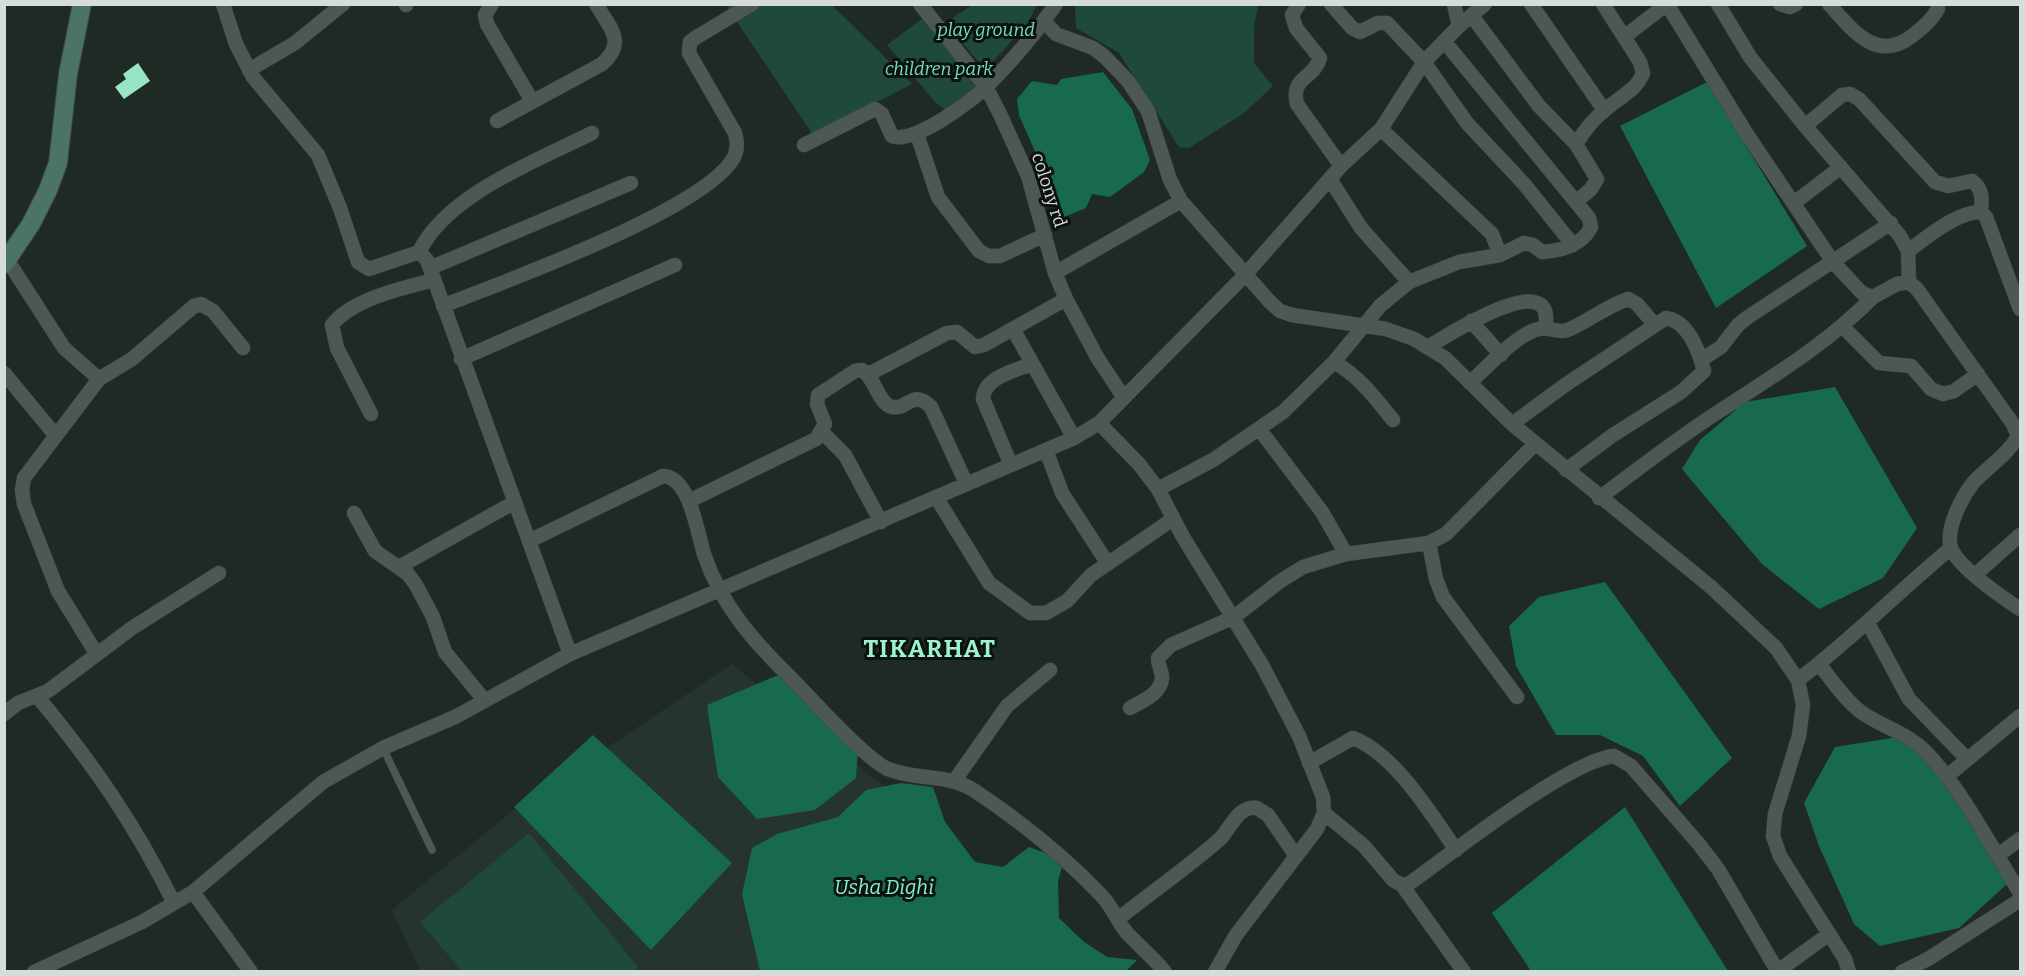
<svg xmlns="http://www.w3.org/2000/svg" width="2025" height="976" font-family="Bitter,serif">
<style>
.built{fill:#25352e}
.green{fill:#1f4939}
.water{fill:#176a4f}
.building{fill:#98e5c4}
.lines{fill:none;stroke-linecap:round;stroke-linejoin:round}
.lane-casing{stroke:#3e4743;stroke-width:8}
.street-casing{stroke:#3e4743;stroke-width:15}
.secondary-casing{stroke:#3e4743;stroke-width:20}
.lane{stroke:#4d5853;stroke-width:7}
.street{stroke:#4d5853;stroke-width:14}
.secondary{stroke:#4b7464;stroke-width:18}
.labels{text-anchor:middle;stroke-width:6;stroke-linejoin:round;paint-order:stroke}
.park-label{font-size:18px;font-style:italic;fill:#73e0b5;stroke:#0d110f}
.street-label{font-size:18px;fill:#d5dcd9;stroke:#0d110f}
.water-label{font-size:20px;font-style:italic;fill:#84f1c5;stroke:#0d110f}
.district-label{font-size:24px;font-weight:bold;letter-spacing:1.5px;fill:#9cf3ce;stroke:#0d110f}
</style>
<rect width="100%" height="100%" fill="#202a25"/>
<path class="built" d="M 732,664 L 1112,971 L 420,971 L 392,910 L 511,812 Z"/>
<path class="green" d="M 732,4 L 832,5 L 912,84 L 813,135 L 727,7 Z
M 974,4 L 1037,5 L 1027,24 L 988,67 L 976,59 L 946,22 Z
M 1075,5 L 1258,5 L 1254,27 L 1254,63 L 1273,86 L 1244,113 L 1189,148 L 1179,147 L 1119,53 L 1076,28 Z
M 923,18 L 982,86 L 947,111 L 936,103 L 887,45 Z
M 529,833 L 638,967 L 633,971 L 462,971 L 420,922 Z"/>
<path class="water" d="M 1103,72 L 1132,109 L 1150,160 L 1144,172 L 1110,197 L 1092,194 L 1086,208 L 1064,217 L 1019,115 L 1017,99 L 1032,81 L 1057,85 L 1061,79 Z
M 1707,82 L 1807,246 L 1716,308 L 1620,126 Z
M 1835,387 L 1917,528 L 1883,578 L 1819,609 L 1762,564 L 1682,469 L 1700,440 L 1745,402 Z
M 1605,582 L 1732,758 L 1680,806 L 1643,756 L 1600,735 L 1556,735 L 1516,666 L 1509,626 L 1539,597 Z
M 783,673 L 858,750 L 856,778 L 815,810 L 757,819 L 718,777 L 707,705 Z
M 593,735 L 732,863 L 651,950 L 514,807 Z
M 1898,737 L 1931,761 L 2008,883 L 1959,928 L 1880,946 L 1854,924 L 1819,846 L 1804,803 L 1835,747 Z
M 901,783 L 933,787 L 945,822 L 975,862 L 1003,867 L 1029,847 L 1051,855 L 1062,867 L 1058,881 L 1059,918 L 1083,941 L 1107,957 L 1137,960 L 1125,972 L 760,971 L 742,894 L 752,848 L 777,834 L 838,817 L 866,790 Z
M 1625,807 L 1728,971 L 1531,971 L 1492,913 Z"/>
<path class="building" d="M 138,63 L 150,81 L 124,99 L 115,87 L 126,79 L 123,74 Z"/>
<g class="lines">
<defs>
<path id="lane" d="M 383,748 L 432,850"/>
<path id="street" d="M 223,4 L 236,44 L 253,77 L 318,155 L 340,208 L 358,262 L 369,269 L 419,252 L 427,260 L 570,654
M 406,4 L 406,5
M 492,4 L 485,15 L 487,24 L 532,101
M 920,4 L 986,87 L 1000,114 L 1028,176 L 1055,273 L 1066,299 L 1097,357 L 1124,398
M 1299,4 L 1292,15 L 1296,28 L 1320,58 C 1314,79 1290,77 1297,104 L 1341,166
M 1331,4 L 1352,28 L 1360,32 L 1378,23 L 1387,23 L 1424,62 L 1467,123 L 1525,185 L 1573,245
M 1454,4 L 1459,26
M 1531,4 L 1604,110
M 1667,4 L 1746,133 L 1833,262 L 1862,293 L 1873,297 L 1897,284 L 1909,282 L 1917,289 L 2013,424 L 2018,436 C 2007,456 1987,467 1973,483 C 1962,497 1945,529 1951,548 C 1958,567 2003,598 2020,609
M 1718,4 L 1750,57 L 1805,126 L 1900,236 L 1908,251 L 1909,282
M 1780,4 L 1790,7 L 1796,4
M 1829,4 C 1853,31 1877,63 1912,36 C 1923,27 1931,21 1938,9 L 1937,4
M 1472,16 L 1539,106 L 1576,144
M 1044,21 L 1056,34 L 1093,48 L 1104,56 L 1128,81 L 1148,111 L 1170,180 L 1181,201 L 1270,302 L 1280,311 L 1292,315 L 1386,329 L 1414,339 L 1445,358 L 1512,424 L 1711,587 L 1776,648 L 1798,680 L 1803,705 L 1799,736 L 1775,814 L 1773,836 L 1780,856 L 1845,959 L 1849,972
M 1624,37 L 1667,4
M 249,70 L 295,43 L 343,4
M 497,121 L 602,64 C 627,42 610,28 596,4
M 1805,126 L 1842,95 L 1850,94 L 1859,99 L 1935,182 L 1948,186 L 1972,181 C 1983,189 1982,198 1981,212
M 1381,129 L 1492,234 L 1500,255
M 917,134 L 938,197 L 979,251 L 989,256 L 1000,256 L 1045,235
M 804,145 L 875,109 L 882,114 L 892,136 C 913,145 972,101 987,86 C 1012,61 1036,33 1056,4
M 1330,179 L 1361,228 L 1409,282
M 1576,202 L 1591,189 L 1597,179 L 1576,144 C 1584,131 1593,119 1605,110 C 1618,98 1637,90 1643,73 L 1640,62 L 1603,4
M 1794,203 L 1841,167
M 1908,251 C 1926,238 1958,211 1981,212 L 1986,217 L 2020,309
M 419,252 C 447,194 537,161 592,133
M 8,261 L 64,348 L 99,379
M 430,268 L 631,183
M 1055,273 L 1181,201
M 443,306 C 502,282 711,208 735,155 C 738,146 737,141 735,133 L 689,53 L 690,42 L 695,38 L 752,4
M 1471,321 L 1501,355
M 1843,327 L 1879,363 L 1911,366 L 1931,389 L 1943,394 L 1954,391 L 1978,374
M 1013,329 L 1074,438
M 1428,347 C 1445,337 1558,263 1545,328
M 461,359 L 675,265
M 1701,360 L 1721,347 L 1738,325 L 1748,317 L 1891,223
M 1334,362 C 1359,376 1375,398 1393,420
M 4,373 L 56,436
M 869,374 L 947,333 L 957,332 L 975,347 L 984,345 L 1066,299
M 1470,383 C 1486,368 1519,332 1539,329 C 1551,326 1558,335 1570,329 C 1590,320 1607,306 1628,299 L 1637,304 L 1655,325
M 371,414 L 337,348 L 332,325 C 352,299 403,288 434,280
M 1099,423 L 1139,464 L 1158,489 L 1183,537 L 1262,665 L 1299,736 L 1323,797 L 1324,813 L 1317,829 L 1236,935 L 1215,972
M 1512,424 L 1565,385 L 1666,318 C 1688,321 1699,351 1704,371 L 1681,392 L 1613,435 L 1566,470
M 1260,430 L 1322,512 L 1346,554
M 822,432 L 845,455 L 881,522
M 1046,450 L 1062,493 L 1108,564
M 1011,465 L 983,399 C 984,377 1014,371 1032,364
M 1158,489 L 1213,460 L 1283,412 L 1334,362 L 1380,306 L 1409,282 L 1459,262 L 1500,255 L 1524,243 L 1533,245 L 1542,252 C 1560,251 1583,245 1591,227 L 1589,218 L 1444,41
M 936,497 L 989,583 L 1030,613 L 1046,613 L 1067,601 L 1091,575 L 1173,519
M 1599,498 C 1637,470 1675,440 1715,414 C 1770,378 1826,345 1873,297
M 689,501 L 816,439 L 825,424 L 817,404 L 818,395 L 855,371 L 862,370 C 875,377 878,404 892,407 C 909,410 912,388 931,407 L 966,483
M 354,513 L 375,551 L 408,574 L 416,585 L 433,617 L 445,652 L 485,701
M 529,541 L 663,476 C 690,477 697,532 704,554 C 720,603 753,641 789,676 C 810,697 865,759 888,769 C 917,781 948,773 975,791 C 1020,821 1064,856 1101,895 C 1112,906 1117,921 1127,933 C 1139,946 1153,957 1165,972
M 1429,543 L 1436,579 L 1443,597 L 1517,697
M 399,567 L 513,503
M 1976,574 L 2020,535
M 1868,623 L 1909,699 L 1967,759
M 96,653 L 58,591 L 24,504 L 22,490 L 24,478 L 99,379 L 132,359 L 194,306 L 201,304 L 213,311 L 243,348
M 1819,664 C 1832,680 1844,699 1861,712 C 1882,727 1908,733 1927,753 C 1964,793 1991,847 2020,893
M 1798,680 C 1852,639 1899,591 1951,548
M 37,696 C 94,765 134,823 174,903
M 1130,708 C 1142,701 1161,694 1162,678 C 1162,671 1158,665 1158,658 L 1171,645 L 1234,617 L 1279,582 L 1303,567 L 1346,554 L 1429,543 L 1446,534 L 1535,444
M 4,714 L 18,703 L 48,691 L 132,628 L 219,573
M 1309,763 L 1353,738 C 1395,754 1431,814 1456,850
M 1946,777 L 2020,716
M 955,780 L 1007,706 L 1050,670
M 1324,813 L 1364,846 L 1393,880 L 1402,885 L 1410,883 C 1452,853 1568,761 1614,756 L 1631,766 L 1698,843 L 1718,869 L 1778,972
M 1997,856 L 2020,839
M 1402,885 L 1464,972
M 193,892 L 251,972
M 1118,919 C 1152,892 1188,867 1220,839 C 1231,828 1238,805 1257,808 L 1268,815 L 1296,856
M 1778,971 L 1829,934
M 34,972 L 142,922 L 193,892 L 323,782 L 383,748 L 455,717 L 570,654 L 1074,438 L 1099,423 L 1244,276 L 1341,166 L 1381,129 L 1424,62 L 1459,26 L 1485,4
M 1902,972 L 1928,959 L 2020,900"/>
<path id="secondary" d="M 4,264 L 31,224 L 48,190 L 58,163 L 68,74 L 82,4"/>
</defs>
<use href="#lane" class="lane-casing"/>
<use href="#street" class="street-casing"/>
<use href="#secondary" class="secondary-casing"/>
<use href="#lane" class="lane"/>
<use href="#street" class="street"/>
<use href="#secondary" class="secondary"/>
</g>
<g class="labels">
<g class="park-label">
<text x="986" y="36">play ground</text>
<text x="939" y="75">children park</text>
</g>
<g class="street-label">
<text transform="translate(1049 190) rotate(72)" y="6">colony rd</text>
</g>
<g class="water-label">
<text x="884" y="894">Usha Dighi</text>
</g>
<g class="district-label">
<text x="930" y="657">TIKARHAT</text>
</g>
</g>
<rect width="2025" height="976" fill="none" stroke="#d5dcd9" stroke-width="12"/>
</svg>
